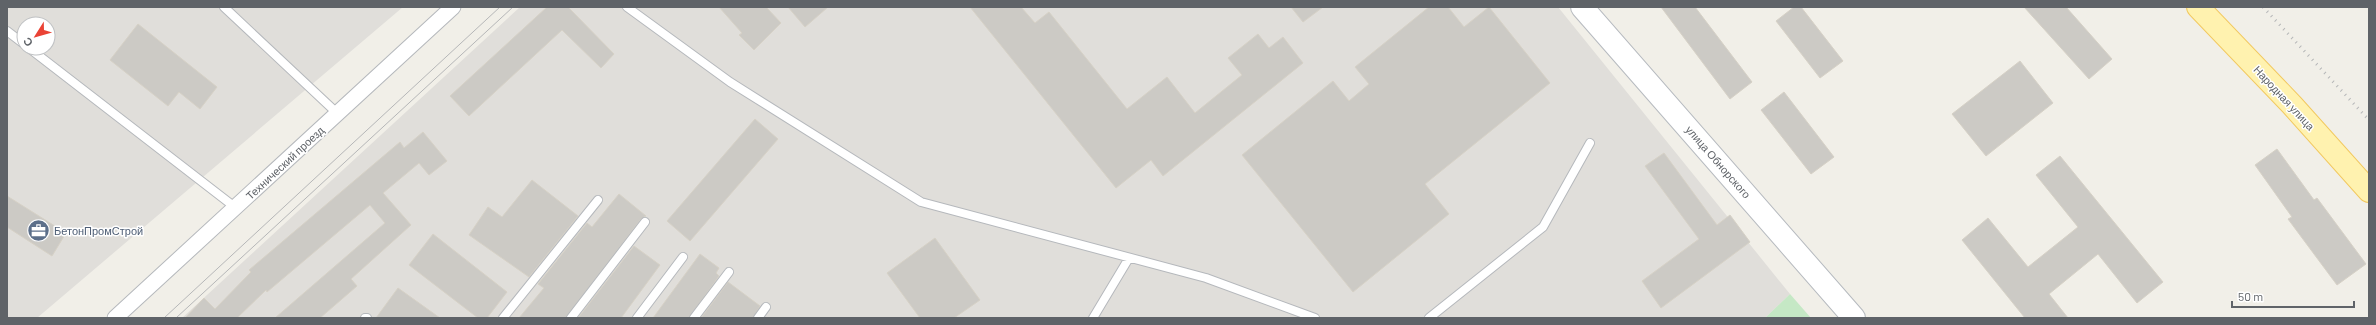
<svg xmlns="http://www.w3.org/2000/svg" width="2376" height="325" font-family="Barlow,sans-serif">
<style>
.industrial{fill:#e0deda;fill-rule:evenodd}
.green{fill:#c5e8c5}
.building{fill:#cccac5;stroke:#d6d1c6}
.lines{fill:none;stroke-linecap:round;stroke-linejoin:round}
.service-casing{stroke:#b5b8bc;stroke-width:10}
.minor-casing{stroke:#b5b8bc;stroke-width:17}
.secondary-casing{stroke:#b6babf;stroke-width:24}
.primary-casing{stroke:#f2c960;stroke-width:24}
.service{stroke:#fff;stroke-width:8}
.minor{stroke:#fff;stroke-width:15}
.secondary{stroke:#fff;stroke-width:22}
.primary{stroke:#fff2af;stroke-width:22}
.tram{stroke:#b6b7b8;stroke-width:1}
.rail{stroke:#b6b7b8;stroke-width:3;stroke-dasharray:1 5;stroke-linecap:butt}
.labels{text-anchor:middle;stroke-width:3;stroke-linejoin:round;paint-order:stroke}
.street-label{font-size:11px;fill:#5f6368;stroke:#fff}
.service-label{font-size:11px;fill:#4e5e75;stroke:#fff;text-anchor:start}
</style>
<rect width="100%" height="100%" fill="#f1efe8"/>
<path class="industrial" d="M 7,7 L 403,7 L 37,318 L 7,318 ZM 24,24 L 48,24 L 48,48 L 24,48 Z
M 520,7 L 1558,7 L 1790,294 L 1765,318 L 182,318 Z"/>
<path class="green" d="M 1790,294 L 1811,318 L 1765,318 Z"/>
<path class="building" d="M 547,7 L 568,7 L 614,54 L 601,68 L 562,30 L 469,116 L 450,96 Z
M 719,7 L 766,7 L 781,23 L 754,50 L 739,35 L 742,33 Z
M 788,7 L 828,7 L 805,27 Z
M 970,7 L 1021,7 L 1035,23 L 1049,12 L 1127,109 L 1167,77 L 1195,113 L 1242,75 L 1228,58 L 1258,34 L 1269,48 L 1283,37 L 1303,63 L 1163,176 L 1151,160 L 1116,188 Z
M 1291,7 L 1323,7 L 1303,22 Z
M 1429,7 L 1448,7 L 1464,27 L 1489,7 L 1550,83 L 1425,184 L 1449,214 L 1353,292 L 1242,155 L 1333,81 L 1349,101 L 1369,84 L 1355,67 Z
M 1661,7 L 1695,7 L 1752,82 L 1730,99 Z
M 1794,7 L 1801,7 L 1843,61 L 1820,78 L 1776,21 Z
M 2024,7 L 2066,7 L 2112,59 L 2089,79 Z
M 138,24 L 217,87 L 200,109 L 179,92 L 168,106 L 110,60 Z
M 2020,61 L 2053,103 L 1986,156 L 1952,114 Z
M 1784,92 L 1834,157 L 1811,174 L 1761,110 Z
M 755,119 L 778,139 L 690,241 L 667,221 Z
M 423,132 L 447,161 L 429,175 L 419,163 L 383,193 L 411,225 L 351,279 L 357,286 L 320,318 L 275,318 L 385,223 L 370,205 L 267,292 L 266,290 L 237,318 L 185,318 L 204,298 L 215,309 L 251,272 L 249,270 L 400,142 L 404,148 Z
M 2277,149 L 2314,200 L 2317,198 L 2366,264 L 2337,285 L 2288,219 L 2292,217 L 2255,165 Z
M 1664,153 L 1717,225 L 1730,215 L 1750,242 L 1661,308 L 1642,281 L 1699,239 L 1645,166 Z
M 2060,156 L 2163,282 L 2137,303 L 2098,254 L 2049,294 L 2068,318 L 2025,318 L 1962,240 L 1988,218 L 2028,267 L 2078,227 L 2036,175 Z
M 532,180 L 578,216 L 529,277 L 469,235 L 488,207 L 502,217 Z
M 619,194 L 646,216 L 641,219 L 566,318 L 519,318 L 544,288 L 538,284 L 587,223 L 592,227 Z
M 7,196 L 66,233 L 52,256 L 7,227 Z
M 433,234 L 507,292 L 487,318 L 478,318 L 409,265 Z
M 935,238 L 980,300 L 954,318 L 920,318 L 887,273 Z
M 634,246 L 660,265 L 621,318 L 578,318 Z
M 700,254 L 719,268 L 716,273 L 719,276 L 689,318 L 653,318 Z
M 728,282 L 760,306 L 753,318 L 701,318 Z
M 398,288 L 440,318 L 376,318 Z"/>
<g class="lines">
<defs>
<path id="service" d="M 224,7 L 338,114
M 627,7 L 730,82 L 921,202 L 1206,278 L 1315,318
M 7,31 L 24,44
M 29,48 L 236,208
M 365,318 L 367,318
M 503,318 L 598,200
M 571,318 L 645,222
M 637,318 L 683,257
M 694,318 L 729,272
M 758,318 L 766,307
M 1093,318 L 1129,258
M 1429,318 L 1543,227 L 1590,143"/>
<path id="minor" d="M 115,318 L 453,7"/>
<path id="secondary" d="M 1582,7 L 1854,318"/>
<path id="primary" d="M 2198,7 L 2292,105 L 2369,191"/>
</defs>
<use href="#service" class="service-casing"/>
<use href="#minor" class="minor-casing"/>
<use href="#secondary" class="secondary-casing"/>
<use href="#primary" class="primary-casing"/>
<use href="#service" class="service"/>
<use href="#minor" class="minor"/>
<use href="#secondary" class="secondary"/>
<use href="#primary" class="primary"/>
<path class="tram" d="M 164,318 L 500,7
M 176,318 L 513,7"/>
<path class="rail" d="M 2263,7 L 2369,120"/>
</g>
<defs>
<symbol id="office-disc" viewBox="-11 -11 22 22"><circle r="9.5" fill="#5c6f8a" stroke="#fff"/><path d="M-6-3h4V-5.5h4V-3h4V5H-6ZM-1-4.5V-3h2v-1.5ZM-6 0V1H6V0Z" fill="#fff"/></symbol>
</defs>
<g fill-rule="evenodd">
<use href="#office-disc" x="26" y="218" width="25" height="25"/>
</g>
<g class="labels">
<g class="street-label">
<text transform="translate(2284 98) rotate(47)" y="4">Народная улица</text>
<text transform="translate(1718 162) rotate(49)" y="4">улица Обнорского</text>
<text transform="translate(285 163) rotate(-43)" y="4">Технический проезд</text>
</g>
<g class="service-label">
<text x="54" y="235">БетонПромСтрой</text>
</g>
</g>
<rect width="2376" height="325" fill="none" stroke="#5f6368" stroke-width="16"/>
<g transform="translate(36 36) rotate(233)"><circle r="19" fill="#ffffff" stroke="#bfc1c3"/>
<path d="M0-3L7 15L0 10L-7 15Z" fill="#ea4335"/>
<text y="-6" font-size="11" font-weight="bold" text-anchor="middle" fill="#5f6368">С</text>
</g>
<path d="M2232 301v6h122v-6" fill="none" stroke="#5f6368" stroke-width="2"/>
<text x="2238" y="301" font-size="12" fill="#5f6368" stroke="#ffffff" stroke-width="3" paint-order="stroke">50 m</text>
</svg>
